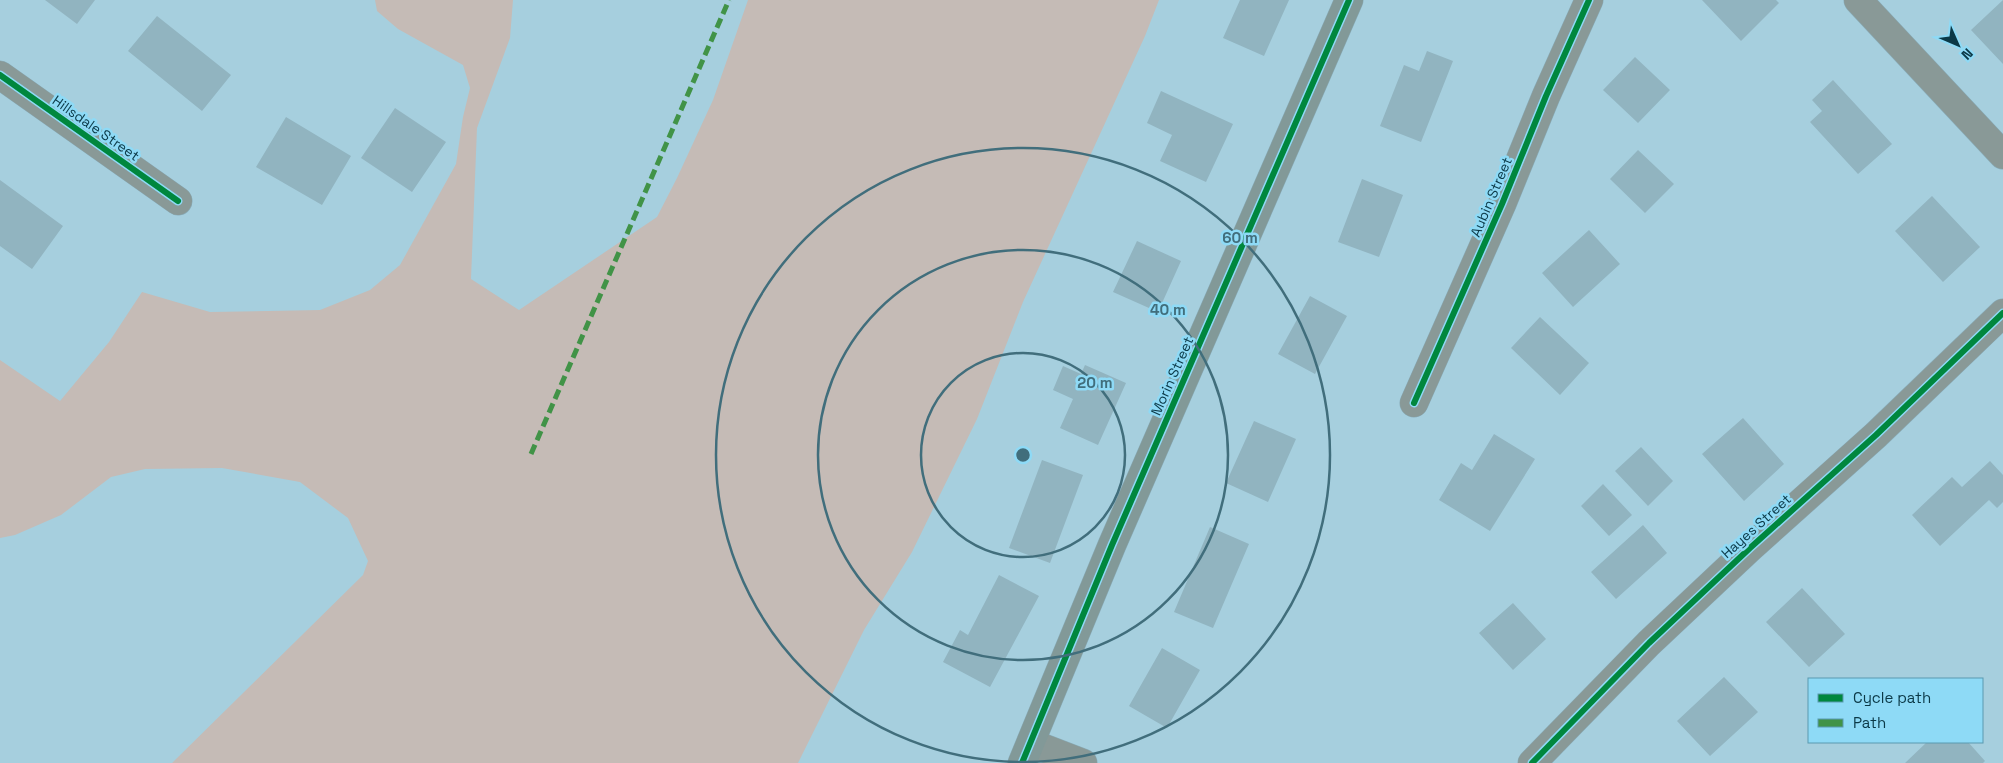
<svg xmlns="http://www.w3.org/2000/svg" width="2003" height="763" font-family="'Space Grotesk',sans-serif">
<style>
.green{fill:#c5bbb6}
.building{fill:#91b4c0}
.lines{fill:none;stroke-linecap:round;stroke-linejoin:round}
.street-casing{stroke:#89acb8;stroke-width:29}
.secondary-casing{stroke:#89acb8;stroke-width:29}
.street{stroke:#899997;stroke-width:28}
.secondary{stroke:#829998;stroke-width:28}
.quiet{stroke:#419347;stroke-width:5;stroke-dasharray:10 5;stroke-linecap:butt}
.cycleway-casing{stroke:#8edaf6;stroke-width:9}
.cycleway{stroke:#00873e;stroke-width:6}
.ring{fill:none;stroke:#416e7c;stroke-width:2.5}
.labels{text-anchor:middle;stroke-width:5;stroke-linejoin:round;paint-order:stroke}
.street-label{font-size:14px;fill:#0b3947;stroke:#8edaf6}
.centre{fill:#416e7c;stroke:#8edaf6;stroke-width:2.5}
.ring-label{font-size:15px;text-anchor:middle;font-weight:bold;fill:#416e7c;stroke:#8edaf6;stroke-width:5;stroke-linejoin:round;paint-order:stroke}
</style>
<rect width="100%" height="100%" fill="#a6cfde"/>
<path class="green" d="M 375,0 L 513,0 L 510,38 L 477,128 L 471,279 L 519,310 L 657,217 L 677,178 L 713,100 L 748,0 L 1159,0 L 1145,36 L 1023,302 L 977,419 L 912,552 L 864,630 L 798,763 L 172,763 L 363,575 L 368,561 L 348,518 L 300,482 L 222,468 L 145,469 L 111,477 L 61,515 L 15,535 L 0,538 L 0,360 L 60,401 L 109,342 L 142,292 L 210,312 L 320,310 L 370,290 L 400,265 L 456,164 L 463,117 L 470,88 L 463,65 L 398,29 L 377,11 Z"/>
<path class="building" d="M 45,0 L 95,0 L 77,24 Z
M 1240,0 L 1289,0 L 1264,56 L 1223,38 Z
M 1702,0 L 1776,0 L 1779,3 L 1741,41 Z
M 2003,0 L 2003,64 L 1971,30 Z
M 157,16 L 231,75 L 202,111 L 128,51 Z
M 1427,51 L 1453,61 L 1421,142 L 1380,126 L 1404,65 L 1419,71 Z
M 1635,57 L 1670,90 L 1638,123 L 1603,90 Z
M 1833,80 L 1892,144 L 1858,174 L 1810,122 L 1822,111 L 1812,100 Z
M 1161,91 L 1233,124 L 1206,182 L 1160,161 L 1172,135 L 1147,123 Z
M 395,108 L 446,142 L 412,192 L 361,158 Z
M 286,117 L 351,156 L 322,205 L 256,167 Z
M 1638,150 L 1674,184 L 1645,213 L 1610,179 Z
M 1362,179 L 1403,195 L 1379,257 L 1338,242 Z
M 0,180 L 63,226 L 32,269 L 0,246 Z
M 1932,196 L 1980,247 L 1943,282 L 1895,231 Z
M 1589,230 L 1620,264 L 1573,307 L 1542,273 Z
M 1137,241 L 1181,261 L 1158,312 L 1113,292 Z
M 1310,296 L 1347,316 L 1315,374 L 1278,354 Z
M 1540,317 L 1589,363 L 1560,395 L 1511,348 Z
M 1085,365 L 1126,383 L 1098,445 L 1060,428 L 1073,399 L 1053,390 L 1063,366 L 1081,374 Z
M 1743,418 L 1784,464 L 1744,501 L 1702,454 Z
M 1254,421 L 1296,439 L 1268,502 L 1226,483 Z
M 1494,434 L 1535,459 L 1490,531 L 1439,500 L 1461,463 L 1472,470 Z
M 1641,447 L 1673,481 L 1648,506 L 1615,471 Z
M 1042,460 L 1083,475 L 1050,563 L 1009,548 Z
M 1990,461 L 2003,475 L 2003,502 L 1997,508 L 1989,500 L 1940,546 L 1912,515 L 1952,477 L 1962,487 Z
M 1603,484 L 1632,515 L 1609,536 L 1581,506 Z
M 1643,525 L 1667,553 L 1616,599 L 1591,572 Z
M 1210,527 L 1249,544 L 1213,628 L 1174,612 Z
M 999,575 L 1039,596 L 990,687 L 943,662 L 960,630 L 968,635 Z
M 1802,588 L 1845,634 L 1809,667 L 1766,622 Z
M 1513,603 L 1546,639 L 1513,670 L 1479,633 Z
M 1162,648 L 1200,670 L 1167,728 L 1129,706 Z
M 1724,677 L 1758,712 L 1710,756 L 1677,721 Z
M 1927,742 L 1968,742 L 1985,761 L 1983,763 L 1905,763 Z"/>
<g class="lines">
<defs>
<path id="street" d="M 1858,0 L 2003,155
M 0,75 L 178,201
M 1414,403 L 1502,204 L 1546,96 L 1589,0
M 1031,743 L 1083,763
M 1532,763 L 1649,643 L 1750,548 L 1876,435 L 2003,313"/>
<path id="secondary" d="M 1022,763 L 1112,545 L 1349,0"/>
</defs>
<use href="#street" class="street-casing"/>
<use href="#secondary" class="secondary-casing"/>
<use href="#street" class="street"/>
<use href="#secondary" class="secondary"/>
<path class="quiet" d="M 531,454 L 729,0"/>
<defs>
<path id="cycleway" d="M 0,75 L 178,201
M 1414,403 L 1502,204 L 1546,96 L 1589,0
M 1022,763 L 1112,545 L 1349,0
M 1532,763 L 1649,643 L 1750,548 L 1876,435 L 2003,313"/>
</defs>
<use href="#cycleway" class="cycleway-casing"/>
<use href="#cycleway" class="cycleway"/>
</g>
<g class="ring">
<circle cx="1023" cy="455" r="102"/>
<circle cx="1023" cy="455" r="205"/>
<circle cx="1023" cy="455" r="307"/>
</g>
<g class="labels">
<g class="street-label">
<text transform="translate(96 128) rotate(35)" y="5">Hillsdale Street</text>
<text transform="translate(1491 197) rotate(-67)" y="5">Aubin Street</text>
<text transform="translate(1172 376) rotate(-66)" y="5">Morin Street</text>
<text transform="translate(1756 526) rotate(-42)" y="5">Hayes Street</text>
</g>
</g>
<circle cx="1023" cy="455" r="8" class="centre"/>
<g class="ring-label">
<text x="1240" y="243">60 m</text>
<text x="1168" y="315">40 m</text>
<text x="1095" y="388">20 m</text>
</g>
<rect x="1808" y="678" width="175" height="65" fill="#8edaf6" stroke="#5a9ab0"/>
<rect x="1818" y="694" width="25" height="8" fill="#00873e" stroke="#5a9ab0"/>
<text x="1853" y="703" font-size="15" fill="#0b3947">Cycle path</text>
<rect x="1818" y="719" width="25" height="8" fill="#419347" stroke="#5a9ab0"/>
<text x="1853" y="728" font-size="15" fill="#0b3947">Path</text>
<g transform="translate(1958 45) rotate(135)" stroke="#8edaf6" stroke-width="4" paint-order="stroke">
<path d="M0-4L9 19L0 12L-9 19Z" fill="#0b3947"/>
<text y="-8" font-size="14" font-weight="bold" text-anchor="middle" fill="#0b3947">N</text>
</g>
</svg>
